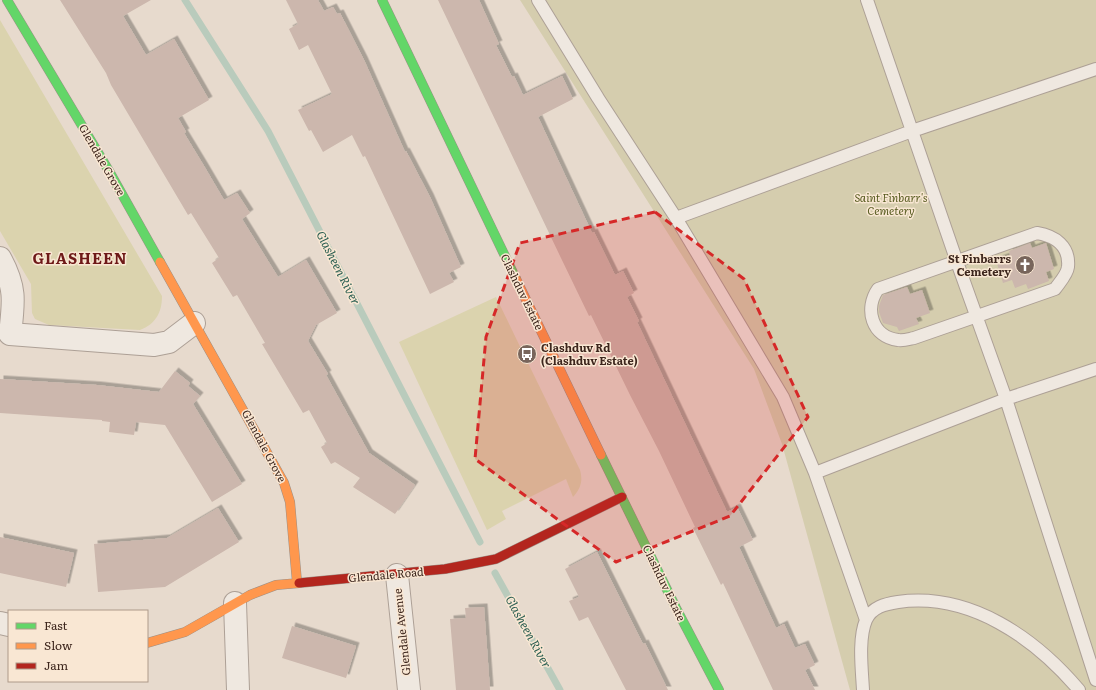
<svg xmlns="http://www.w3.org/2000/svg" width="1096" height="690" font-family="Literata,serif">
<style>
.green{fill:#dbd3ae}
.cemetery{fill:#d5cdae}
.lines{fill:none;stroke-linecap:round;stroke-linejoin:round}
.stream{stroke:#b9cbbc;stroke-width:7}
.building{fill:#ccb7ad;filter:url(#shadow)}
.lane-casing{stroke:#ada096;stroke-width:14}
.street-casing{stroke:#ada096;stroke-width:24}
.fast-casing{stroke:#9c8f86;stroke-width:10}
.slow-casing{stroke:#9c8f86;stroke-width:10}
.jam-casing{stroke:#9c8f86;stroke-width:10}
.lane{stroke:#efe8e0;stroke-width:12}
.street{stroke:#efe8e0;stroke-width:22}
.fast{stroke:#63d668;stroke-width:9}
.slow{stroke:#ff974d;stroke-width:9}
.jam{stroke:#b3261e;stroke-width:9}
.marked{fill:#d62828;fill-opacity:0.2;stroke:#d62828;stroke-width:3;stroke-dasharray:8 5;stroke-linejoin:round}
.labels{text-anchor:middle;stroke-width:3;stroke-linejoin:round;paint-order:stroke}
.street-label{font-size:11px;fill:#3d261d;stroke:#f9e7d3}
.park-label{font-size:11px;font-style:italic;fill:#585c21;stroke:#f9e7d3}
.poi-label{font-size:11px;font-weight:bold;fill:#3d261d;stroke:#f9e7d3;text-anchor:end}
.water-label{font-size:12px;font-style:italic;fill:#2a5e51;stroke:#f9e7d3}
.district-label{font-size:15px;font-weight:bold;letter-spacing:1px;fill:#6e1918;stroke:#f9e7d3}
</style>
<defs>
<filter id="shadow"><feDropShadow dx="3.5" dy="-3.5" stdDeviation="0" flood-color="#0004"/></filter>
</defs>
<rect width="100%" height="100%" fill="#e7dacd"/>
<path class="green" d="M 0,20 L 162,296 C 162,312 156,324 140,330 L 49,325 L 35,319 L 32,313 L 31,284 L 0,231 Z
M 496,297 L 580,470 C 583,481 581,488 573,497 L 566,479 L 502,511 L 506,519 L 487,530 L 399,342 Z"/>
<path class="cemetery" d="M 520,0 L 1096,0 L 1096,690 L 850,690 L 782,444 L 754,369 Z"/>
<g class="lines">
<path class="stream" d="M 185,0 L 268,131 L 480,542
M 495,573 L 560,690"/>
</g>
<path class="building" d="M 60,0 L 151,0 L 123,16 L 146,55 L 174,39 L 209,100 L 178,118 L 186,132 L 184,133 L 204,166 L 224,200 L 237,193 L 250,213 L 242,219 L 278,277 L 306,260 L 337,313 L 316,325 L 308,341 L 328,374 L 326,375 L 369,453 L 415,485 L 395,514 L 353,487 L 360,478 L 335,462 L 331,464 L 321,447 L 327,443 L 309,410 L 303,413 L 262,344 L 265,343 L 237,295 L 233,297 L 212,263 L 219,258 L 191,213 L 188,215 L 111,85 L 106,73 Z
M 286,0 L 318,0 L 324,11 L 333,7 L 337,14 L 340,13 L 364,60 L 405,152 L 406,151 L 430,197 L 461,267 L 449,273 L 454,282 L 430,294 L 365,156 L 363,157 L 352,135 L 323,152 L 311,130 L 309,131 L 298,110 L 332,94 L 308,45 L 299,50 L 289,29 L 298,24 Z
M 438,0 L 479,0 L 499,44 L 496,45 L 512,77 L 514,76 L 523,95 L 562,76 L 573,99 L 538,117 L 592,233 L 594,232 L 615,275 L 623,271 L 634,293 L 627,297 L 639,321 L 637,322 L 727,512 L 737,507 L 753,540 L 739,547 L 776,628 L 784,624 L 795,648 L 805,644 L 815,665 L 805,670 L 815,690 L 773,690 L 723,583 L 721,585 L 693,528 L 695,527 L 659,451 L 630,395 L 591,315 L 589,316 L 560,256 Z
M 1030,243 L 1032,248 L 1046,243 L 1054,269 L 1046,272 L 1049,281 L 1028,289 L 1026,284 L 1015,288 L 1012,280 L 1003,283 L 996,260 L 1010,255 L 1009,251 Z
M 907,287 L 910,294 L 922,290 L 930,313 L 916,318 L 919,324 L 899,331 L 897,327 L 883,323 L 879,312 L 879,306 L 883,295 Z
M 175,371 L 190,383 L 188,386 L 200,396 L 193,404 L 242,484 L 212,502 L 165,425 L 136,422 L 134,435 L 109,432 L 110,422 L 102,421 L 102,420 L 0,413 L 0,379 L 97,385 L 159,392 Z
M 218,508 L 239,542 L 165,587 L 98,592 L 94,544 L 167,538 Z
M 0,537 L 74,553 L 66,587 L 0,573 Z
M 597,552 L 643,644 L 645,643 L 668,690 L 626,690 L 588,617 L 579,621 L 569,601 L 579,597 L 565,569 Z
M 484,607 L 490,690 L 456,690 L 450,619 L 466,618 L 465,608 Z
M 292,626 L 356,646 L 346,678 L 282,658 Z"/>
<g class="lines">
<defs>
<path id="lane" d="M 538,0 L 598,98 L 676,218 L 783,397 L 815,473 L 866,620
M 867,0 L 957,262 L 1006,399 L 1096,680
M 676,218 L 912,131 L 1096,69
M 1037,233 C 1055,236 1070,246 1068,267 C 1067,275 1059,283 1055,289 L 914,338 C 909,339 903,341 898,340 C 872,337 864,309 878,289 Z
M 815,473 L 1006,399 L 1096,369
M 863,690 C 862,670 858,639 866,620 C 872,607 885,604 898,602 C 970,592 1035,638 1079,690"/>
<path id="street" d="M 0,258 C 16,287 14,301 10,334 L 154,345 L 169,342 L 194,323
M 397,575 L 409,690
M 235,603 L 238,690
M 0,623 L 9,625"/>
<path id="fast" d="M 7,0 L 109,171 L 160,262
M 382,0 L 516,279
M 601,455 L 676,608 L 719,690"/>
<path id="slow" d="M 160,262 L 284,483 L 290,502 L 297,582
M 516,279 L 601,455
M 147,643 L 185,632 L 250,595 L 276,585 L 299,583"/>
<path id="jam" d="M 299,583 L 445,569 L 496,559 L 622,497"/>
</defs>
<use href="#lane" class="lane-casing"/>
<use href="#street" class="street-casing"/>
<use href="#fast" class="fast-casing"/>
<use href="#slow" class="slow-casing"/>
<use href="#jam" class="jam-casing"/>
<use href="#lane" class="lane"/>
<use href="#street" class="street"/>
<use href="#fast" class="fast"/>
<use href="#slow" class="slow"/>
<use href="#jam" class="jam"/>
</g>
<path class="marked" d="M 655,212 L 744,279 L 808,417 L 730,516 L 616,562 L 475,459 L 486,337 L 520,243 Z"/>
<defs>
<symbol id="church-disc" viewBox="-11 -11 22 22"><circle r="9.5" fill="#78655b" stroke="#f9e7d3"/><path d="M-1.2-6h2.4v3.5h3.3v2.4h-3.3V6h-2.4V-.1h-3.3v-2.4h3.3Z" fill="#fff"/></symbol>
<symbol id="bus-disc" viewBox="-11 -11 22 22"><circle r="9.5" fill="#78655b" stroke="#f9e7d3"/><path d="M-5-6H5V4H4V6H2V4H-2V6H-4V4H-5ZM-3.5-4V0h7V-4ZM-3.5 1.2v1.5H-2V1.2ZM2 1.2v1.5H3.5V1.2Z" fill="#fff"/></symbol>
</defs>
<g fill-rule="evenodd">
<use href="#church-disc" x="1014" y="254" width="22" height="22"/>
<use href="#bus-disc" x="516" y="343" width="22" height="22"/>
</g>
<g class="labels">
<g class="street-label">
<text transform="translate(102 160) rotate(60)" y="4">Glendale Grove</text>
<text transform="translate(522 292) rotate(64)" y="4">Clashduv Estate</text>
<text transform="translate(264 446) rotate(62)" y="4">Glendale Grove</text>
<text transform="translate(386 575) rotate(-5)" y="4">Glendale Road</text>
<text transform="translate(664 583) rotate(64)" y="4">Clashduv Estate</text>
<text transform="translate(402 632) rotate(-96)" y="4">Glendale Avenue</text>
</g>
<g class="park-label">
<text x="891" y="202">Saint Finbarr's<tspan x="891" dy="13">Cemetery</tspan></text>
</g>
<g class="poi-label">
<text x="1011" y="263">St Finbarrs<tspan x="1011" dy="13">Cemetery</tspan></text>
<text x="541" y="352" text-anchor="start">Clashduv Rd<tspan x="541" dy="13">(Clashduv Estate)</tspan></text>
</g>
<g class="water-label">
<text transform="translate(338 268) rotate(63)" y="4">Glasheen River</text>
<text transform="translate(528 632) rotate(61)" y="4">Glasheen River</text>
</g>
<g class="district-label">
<text x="80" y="264">GLASHEEN</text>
</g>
</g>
<rect x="8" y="610" width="140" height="72" fill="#f9e7d3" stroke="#ae9a8a"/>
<rect x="16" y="623" width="20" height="6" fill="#63d668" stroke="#ae9a8a"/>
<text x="44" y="630" font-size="12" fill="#3d261d">Fast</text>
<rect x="16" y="643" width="20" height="6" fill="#ff974d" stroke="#ae9a8a"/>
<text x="44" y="650" font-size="12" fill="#3d261d">Slow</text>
<rect x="16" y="663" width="20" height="6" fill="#b3261e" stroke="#ae9a8a"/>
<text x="44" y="670" font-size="12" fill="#3d261d">Jam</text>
</svg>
